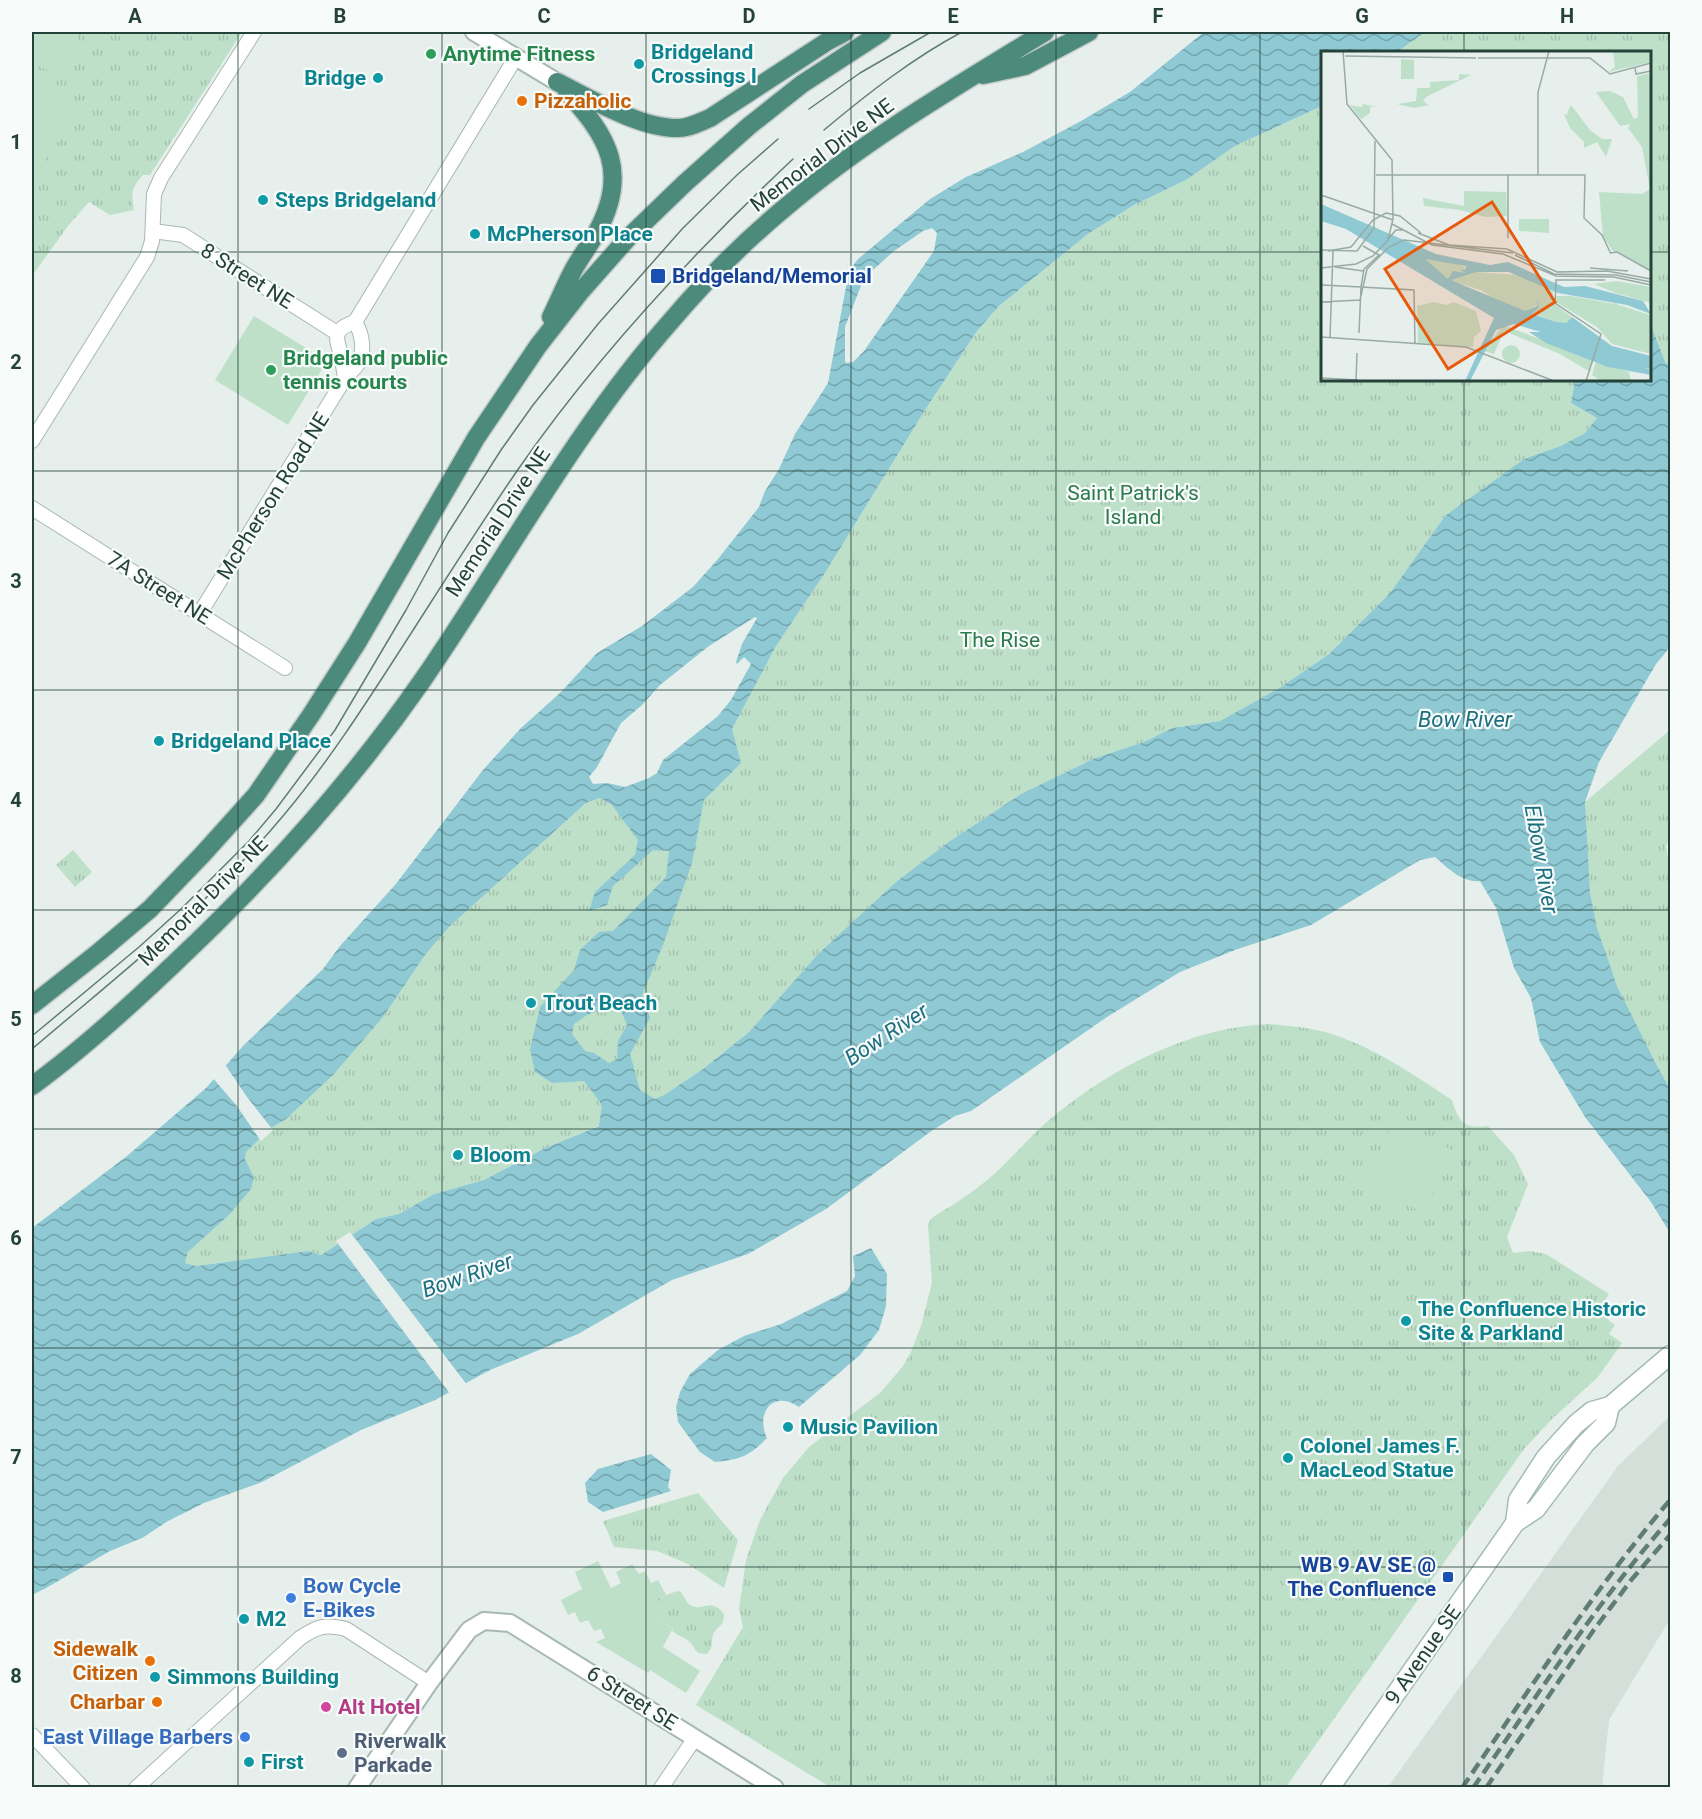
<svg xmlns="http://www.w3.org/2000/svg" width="1702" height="1819" font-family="Roboto,sans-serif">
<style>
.built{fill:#d4dfda}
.park{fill:url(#park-tufts)}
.garden{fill:#bfe0c8}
.water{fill:url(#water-waves);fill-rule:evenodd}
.pier{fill:#e6efeb}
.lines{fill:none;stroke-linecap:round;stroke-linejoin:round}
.minor-casing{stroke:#a8b8b2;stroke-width:16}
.tertiary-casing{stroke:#a8b8b2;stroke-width:20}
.secondary-casing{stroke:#a4bbb3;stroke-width:21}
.trunk-casing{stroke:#c2cac8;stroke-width:21}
.minor{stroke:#fff;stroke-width:14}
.tertiary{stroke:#fff;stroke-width:16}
.secondary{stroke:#fff;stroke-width:18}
.trunk{stroke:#4c8a7c;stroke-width:18}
.tram{stroke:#5f7d75;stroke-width:1.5}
.rail{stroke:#5f7d75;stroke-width:4.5;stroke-dasharray:12 6;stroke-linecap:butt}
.grid{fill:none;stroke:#24423a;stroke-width:1.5;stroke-opacity:0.55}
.leisure-dot{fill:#2e9e5b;stroke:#f7fbf9;stroke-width:2}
.culture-dot{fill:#0f9aa8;stroke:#f7fbf9;stroke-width:2}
.food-dot{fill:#e8710a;stroke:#f7fbf9;stroke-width:2}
.transit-dot{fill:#1a4fb4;stroke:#f7fbf9;stroke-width:2}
.shop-dot{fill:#3f7fe0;stroke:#f7fbf9;stroke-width:2}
.hotel-dot{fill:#d1479c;stroke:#f7fbf9;stroke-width:2}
.service-dot{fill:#5c6f8a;stroke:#f7fbf9;stroke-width:2}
.labels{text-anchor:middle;stroke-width:4.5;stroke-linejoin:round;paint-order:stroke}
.culture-label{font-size:21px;font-weight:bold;fill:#0d838f;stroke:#f7fbf9;text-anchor:start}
.leisure-label{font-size:21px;font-weight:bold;fill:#27864d;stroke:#f7fbf9;text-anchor:start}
.food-label{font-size:21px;font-weight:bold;fill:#c56008;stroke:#f7fbf9;text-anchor:end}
.street-label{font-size:21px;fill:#24423a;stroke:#f7fbf9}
.transit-label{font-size:21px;font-weight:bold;fill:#164399;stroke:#f7fbf9;text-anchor:start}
.park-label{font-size:21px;fill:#2d7a4b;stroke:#f7fbf9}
.shop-label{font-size:21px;font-weight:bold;fill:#366cbe;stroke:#f7fbf9;text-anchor:start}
.hotel-label{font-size:21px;font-weight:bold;fill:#b23c85;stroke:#f7fbf9;text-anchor:start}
.service-label{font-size:21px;font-weight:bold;fill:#4e5e75;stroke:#f7fbf9;text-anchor:start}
.water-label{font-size:22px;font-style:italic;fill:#1c6f80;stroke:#f7fbf9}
.inset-road{fill:none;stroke:#98aaa4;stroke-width:1.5}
.view{fill:#e8590c;fill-opacity:0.15;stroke:#e8590c;stroke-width:3}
.inset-edge{fill:none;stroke:#24423a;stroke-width:3}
.neatline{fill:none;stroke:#24423a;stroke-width:2}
.grid-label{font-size:20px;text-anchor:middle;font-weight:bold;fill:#24423a}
</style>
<defs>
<pattern id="park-tufts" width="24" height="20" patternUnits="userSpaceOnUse" patternTransform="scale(1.5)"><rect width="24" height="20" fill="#bfe0c8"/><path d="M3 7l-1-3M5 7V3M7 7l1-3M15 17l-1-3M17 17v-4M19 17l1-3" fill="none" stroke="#a4c1ad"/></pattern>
<pattern id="water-waves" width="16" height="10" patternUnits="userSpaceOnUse" patternTransform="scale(1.5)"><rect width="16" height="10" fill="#8ec9d4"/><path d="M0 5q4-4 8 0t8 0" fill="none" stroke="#74a5ad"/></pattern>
</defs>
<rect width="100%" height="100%" fill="#e6efeb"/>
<path class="built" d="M 1670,1416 L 1670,1619 L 1609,1720 L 1602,1787 L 1388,1787 L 1618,1466 Z"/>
<path class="park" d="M 32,32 L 242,32 L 150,175 L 143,175 C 131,188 131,194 134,210 L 110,215 L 89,202 L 68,226 L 32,276 Z
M 1425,32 L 1670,32 L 1670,361 L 1666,364 L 1650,323 L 1650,52 L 1397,52 Z
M 1322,106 L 1322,380 L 1575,380 L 1571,403 L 1597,418 L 1585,433 L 1445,516 L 1390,593 L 1329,654 L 1281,687 L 1220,721 L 1172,728 L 1144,742 L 1095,758 L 1021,794 L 950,841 L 897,881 L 818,954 L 749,1032 L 703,1069 L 664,1095 L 600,1125 L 545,1148 L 484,1180 L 434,1194 L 399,1214 L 376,1219 L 321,1255 L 308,1251 L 196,1266 L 185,1263 L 188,1252 L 229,1215 L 254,1177 L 245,1159 L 246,1152 L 383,1017 L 425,955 L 449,927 L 586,803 L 681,769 L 732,729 L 776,646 L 825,573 L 925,410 L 977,331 L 999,306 L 1088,234 L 1134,205 L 1186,180 L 1235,146 Z
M 1670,730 L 1670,837 L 1666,847 L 1670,867 L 1670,1089 C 1637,1031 1599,960 1590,894 C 1586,864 1586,832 1585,802 Z
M 73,850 L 92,872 L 75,887 L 56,865 Z
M 1270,1024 C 1288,1026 1304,1027 1321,1031 C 1370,1044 1411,1073 1452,1100 C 1459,1123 1464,1129 1488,1126 L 1514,1155 L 1528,1184 L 1507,1237 L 1513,1253 L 1529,1251 L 1546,1254 L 1609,1294 L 1603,1303 L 1613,1309 L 1607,1319 L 1615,1325 L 1609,1334 L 1622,1343 L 1598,1377 L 1553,1418 L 1524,1449 L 1286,1787 L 830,1787 L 696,1705 L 743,1627 L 739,1609 L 746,1560 L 760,1520 L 783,1478 L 809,1447 L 881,1392 L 903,1366 L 911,1352 L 922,1323 L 932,1282 L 928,1227 L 930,1220 C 936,1214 945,1210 953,1205 C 966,1196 981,1186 993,1175 C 1014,1156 1033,1133 1055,1115 C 1115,1066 1192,1027 1270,1024 Z
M 698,1493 L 738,1540 L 724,1588 L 688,1564 L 657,1551 L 614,1547 L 603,1521 Z
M 677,1591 L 681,1592 C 684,1596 686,1602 689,1604 C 700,1614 711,1596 724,1614 C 724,1628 716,1626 713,1635 C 710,1643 715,1645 707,1654 L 698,1653 C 694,1649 693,1645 689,1641 C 683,1637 677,1635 672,1631 L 673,1628 L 658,1619 L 649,1602 Z"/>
<path class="garden" d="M 32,32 L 76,32 C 85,61 57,83 32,62 Z
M 32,86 L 75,115 L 35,176 L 32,173 Z
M 254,316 L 327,361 L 288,425 L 215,380 Z
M 1393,1123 L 1452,1150 L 1425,1213 L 1366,1187 Z
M 598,1561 L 611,1588 L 621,1583 L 616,1572 L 632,1564 L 639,1574 L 645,1571 L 651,1583 L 658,1580 L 666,1595 L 650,1603 L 658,1619 L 673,1628 L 663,1647 L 700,1671 L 686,1693 L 650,1670 L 648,1673 L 596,1642 L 605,1638 L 601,1629 L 594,1631 L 588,1620 L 580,1623 L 575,1612 L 568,1615 L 561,1600 L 582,1589 L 575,1572 Z"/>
<path class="water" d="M 1204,32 L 1425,32 L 1397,52 L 1322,52 L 1322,106 L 1235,146 L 1186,180 L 1134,205 L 1088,234 L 999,306 L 977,331 L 925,410 L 825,573 L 776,646 L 732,729 L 741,763 L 704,800 L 692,863 L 663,945 L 642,995 L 650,1018 L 630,1054 L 640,1090 L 655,1099 L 664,1095 L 703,1069 L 749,1032 L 818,954 L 897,881 L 950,841 L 1021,794 L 1095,758 L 1144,742 L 1172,728 L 1220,721 L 1281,687 L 1329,654 L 1390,593 L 1445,516 L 1524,459 L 1561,446 L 1585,433 L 1597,418 L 1571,403 L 1575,380 L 1650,380 L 1650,323 L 1666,364 L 1670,361 L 1670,647 L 1656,664 L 1599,762 L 1585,802 L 1590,893 L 1597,928 L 1617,986 L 1654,1060 L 1670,1089 L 1670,1233 L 1651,1202 L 1585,1117 L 1540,1042 L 1531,998 L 1514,968 L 1496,908 L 1480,881 C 1462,883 1448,868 1435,857 L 1420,860 L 1311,925 L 1235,950 L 1180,972 L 1107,1017 L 971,1111 L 955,1116 L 930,1132 L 826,1209 L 748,1254 L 672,1280 L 578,1334 L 490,1370 L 435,1400 L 361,1430 L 262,1482 L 204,1503 L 168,1521 L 142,1538 L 110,1551 L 46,1588 L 32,1595 L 32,1228 L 127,1156 L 206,1088 L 243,1046 L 323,969 L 340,946 L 395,885 L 483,770 L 520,729 L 560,693 L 597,653 L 642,626 L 693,587 L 718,559 L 759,507 L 765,491 L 779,469 L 795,434 L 828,383 L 849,271 L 858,259 L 930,199 L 966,177 L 1023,152 L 1081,121 L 1130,92 ZM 932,228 L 937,233 L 934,251 L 864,351 L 853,362 L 846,363 L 845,361 L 845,327 L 864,278 L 894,251 L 923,231 ZM 755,617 L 757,618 L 742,644 L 736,662 L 737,664 L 744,657 L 751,664 L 731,700 L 718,716 L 663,760 L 657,773 L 649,778 L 625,787 L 607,783 L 593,784 L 589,777 L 597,767 L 621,723 L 642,705 L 660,685 L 709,646 ZM 600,798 L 612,805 L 638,840 L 635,855 L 595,892 L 589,911 L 607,905 L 613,886 L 653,850 L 669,851 L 666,877 L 613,931 L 599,932 L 580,950 L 574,970 L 540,1007 L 530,1049 L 535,1072 L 552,1083 L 584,1081 L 602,1105 L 599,1126 L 545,1148 L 484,1180 L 434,1194 L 399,1214 L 376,1219 L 321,1255 L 308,1251 L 196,1266 L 185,1263 L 188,1252 L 229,1215 L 251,1189 L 254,1177 L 245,1159 L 246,1152 L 271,1128 L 286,1119 L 333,1075 L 383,1017 L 425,955 L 449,927 L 586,803 ZM 609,1006 L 620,1008 L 627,1025 L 618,1041 L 617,1059 L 609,1063 L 594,1053 L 585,1051 L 572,1034 L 574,1024 L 587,1015 Z
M 871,1248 L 887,1274 L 886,1306 L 879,1330 L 860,1355 L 799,1407 C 773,1389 755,1413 767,1438 C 748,1457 741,1459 715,1462 L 700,1452 L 678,1422 L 676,1407 L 680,1392 L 690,1374 L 718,1350 L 744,1336 L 781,1324 L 847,1291 L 855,1276 L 853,1256 Z
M 651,1454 L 671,1470 L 668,1487 L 671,1491 L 603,1512 L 588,1502 L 585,1483 L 598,1469 Z"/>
<path class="pier" d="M 224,1063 L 247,1097 L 273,1130 L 261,1141 L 236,1105 L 212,1077 Z
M 350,1232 L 468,1386 L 451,1395 L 336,1241 Z"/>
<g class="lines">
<defs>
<path id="minor" d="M 153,231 L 183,235 L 337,333
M 345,378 C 344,372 343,365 342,359 C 337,339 330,330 355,322 L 516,57
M 32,441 L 147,257 L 152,241 L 154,194 L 161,178 L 254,32
M 32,508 L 285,668
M 200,613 L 345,378 C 349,373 356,368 359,362 C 365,350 362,333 355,322
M 32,1735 L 83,1788
M 136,1788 L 300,1638 C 318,1626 325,1624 346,1629 L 429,1683
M 661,1788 L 695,1738"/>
<path id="tertiary" d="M 474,32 L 557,82
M 357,1788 L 429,1683 L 469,1630 L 484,1621 L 510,1623 L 775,1788"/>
<path id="secondary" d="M 1515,1523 L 1518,1500 L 1546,1457 L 1576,1424 L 1592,1411 L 1610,1406 L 1670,1355
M 1330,1788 L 1515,1523 L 1536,1509 L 1585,1444 L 1606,1423 L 1610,1406"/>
<path id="trunk" d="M 983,75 L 1025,66 L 1089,32
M 557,82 C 591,99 641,129 679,128 C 690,128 700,122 710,118 L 828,41 L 845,32
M 551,317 C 559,301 566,283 575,267 C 582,255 590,244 597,232 C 629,173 609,137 567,92
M 32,1005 L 99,952 L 150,909 L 202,855 L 256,795 L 311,715 L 357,643 L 476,438 L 538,346 L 581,291 L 627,239 L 685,183 L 749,126 L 802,84 L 882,32
M 32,1086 C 84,1048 131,1005 178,960 C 268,875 351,783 422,681 C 505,561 574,431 671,321 C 705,281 746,240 787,206 C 866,139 957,86 1045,32"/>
</defs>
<use href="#minor" class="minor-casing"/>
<use href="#tertiary" class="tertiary-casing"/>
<use href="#secondary" class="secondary-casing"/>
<use href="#trunk" class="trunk-casing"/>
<use href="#minor" class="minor"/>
<use href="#tertiary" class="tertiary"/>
<use href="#secondary" class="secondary"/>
<use href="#trunk" class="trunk"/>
<path class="tram" d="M 809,109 L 860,73 L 931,32
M 824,130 C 867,94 913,58 962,32
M 32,1036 L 139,947 L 181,909 L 249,841 L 276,809 L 335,730 L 406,610 L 448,533 L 501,450 L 533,405 L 598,324 L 683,228 L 737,175 L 778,139
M 32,1049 C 120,974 208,906 283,816 C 326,765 363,708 399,652 C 439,590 477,529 519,468 C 597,356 693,253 793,159"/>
<path class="rail" d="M 1462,1788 C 1529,1690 1594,1590 1670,1500
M 1473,1788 C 1537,1696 1597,1602 1670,1519
M 1486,1788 L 1593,1631 L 1632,1579 L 1670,1535"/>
</g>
<path class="grid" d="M 238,32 L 238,1788M 442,32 L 442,1788M 646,32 L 646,1788M 851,32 L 851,1788M 1056,32 L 1056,1788M 1260,32 L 1260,1788M 1464,32 L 1464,52M 32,252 L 1322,252M 1650,252 L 1670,252M 1464,380 L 1464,1788M 32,471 L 1670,471M 32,690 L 1670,690M 32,910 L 1670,910M 32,1129 L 1670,1129M 32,1348 L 1670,1348M 32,1567 L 1670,1567"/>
<g class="leisure-dot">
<circle cx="431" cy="54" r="6"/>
<circle cx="271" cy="370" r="6"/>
</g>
<g class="culture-dot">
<circle cx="639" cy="64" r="6"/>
<circle cx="378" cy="78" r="6"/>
<circle cx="263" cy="200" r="6"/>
<circle cx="475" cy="234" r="6"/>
<circle cx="159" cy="741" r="6"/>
<circle cx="531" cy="1003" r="6"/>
<circle cx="458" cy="1155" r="6"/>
<circle cx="1406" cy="1321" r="6"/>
<circle cx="788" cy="1427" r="6"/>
<circle cx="1288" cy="1458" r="6"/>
<circle cx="244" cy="1619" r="6"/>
<circle cx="155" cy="1677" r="6"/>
<circle cx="249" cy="1762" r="6"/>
</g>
<g class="food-dot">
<circle cx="522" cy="101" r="6"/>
<circle cx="150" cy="1661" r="6"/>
<circle cx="157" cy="1702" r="6"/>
</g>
<g class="transit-dot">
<rect x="650" y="268" width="16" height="16" rx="3"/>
<rect x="1442" y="1571" width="12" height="12" rx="3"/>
</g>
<g class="shop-dot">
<circle cx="291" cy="1598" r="6"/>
<circle cx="245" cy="1737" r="6"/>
</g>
<circle class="hotel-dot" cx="326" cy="1707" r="6"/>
<circle class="service-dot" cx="342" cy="1753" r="6"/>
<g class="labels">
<g class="culture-label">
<text x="651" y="59">Bridgeland<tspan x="651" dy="24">Crossings I</tspan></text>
<text x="366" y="85" text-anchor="end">Bridge</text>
<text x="275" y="207">Steps Bridgeland</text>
<text x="487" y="241">McPherson Place</text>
<text x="171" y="748">Bridgeland Place</text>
<text x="543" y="1010">Trout Beach</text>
<text x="470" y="1162">Bloom</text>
<text x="1418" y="1316">The Confluence Historic<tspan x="1418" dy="24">Site &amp; Parkland</tspan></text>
<text x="800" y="1434">Music Pavilion</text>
<text x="1300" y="1453">Colonel James F.<tspan x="1300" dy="24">MacLeod Statue</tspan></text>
<text x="256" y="1626">M2</text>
<text x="167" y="1684">Simmons Building</text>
<text x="261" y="1769">First</text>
</g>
<g class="leisure-label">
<text x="443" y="61">Anytime Fitness</text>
<text x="283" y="365">Bridgeland public<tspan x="283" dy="24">tennis courts</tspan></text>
</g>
<g class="food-label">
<text x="534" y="108" text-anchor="start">Pizzaholic</text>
<text x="138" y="1656">Sidewalk<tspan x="138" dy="24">Citizen</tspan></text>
<text x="145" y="1709">Charbar</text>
</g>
<g class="street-label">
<text transform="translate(822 155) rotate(-37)" y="7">Memorial Drive NE</text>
<text transform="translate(247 276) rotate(32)" y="7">8 Street NE</text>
<text transform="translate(273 496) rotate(-58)" y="7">McPherson Road NE</text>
<text transform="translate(498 522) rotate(-57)" y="7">Memorial Drive NE</text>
<text transform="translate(159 588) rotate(32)" y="7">7A Street NE</text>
<text transform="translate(203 901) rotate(-45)" y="7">Memorial Drive NE</text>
<text transform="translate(1423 1655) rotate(-55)" y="7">9 Avenue SE</text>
<text transform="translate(632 1698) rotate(32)" y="7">6 Street SE</text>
</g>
<g class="transit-label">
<text x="672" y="283">Bridgeland/Memorial</text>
<text x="1436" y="1572" text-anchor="end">WB 9 AV SE @<tspan x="1436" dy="24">The Confluence</tspan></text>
</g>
<g class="park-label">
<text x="1133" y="500">Saint Patrick's<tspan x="1133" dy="24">Island</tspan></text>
<text x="1000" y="647">The Rise</text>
</g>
<g class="shop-label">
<text x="303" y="1593">Bow Cycle<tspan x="303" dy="24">E-Bikes</tspan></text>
<text x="233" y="1744" text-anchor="end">East Village Barbers</text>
</g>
<g class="hotel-label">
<text x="338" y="1714">Alt Hotel</text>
</g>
<g class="service-label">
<text x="354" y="1748">Riverwalk<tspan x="354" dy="24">Parkade</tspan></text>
</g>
<g class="water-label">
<text x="1465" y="727">Bow River</text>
<text transform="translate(1542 859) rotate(80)" y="8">Elbow River</text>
<text transform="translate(886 1034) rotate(-33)" y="8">Bow River</text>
<text transform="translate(467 1275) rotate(-19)" y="8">Bow River</text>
</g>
</g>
<g transform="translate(1321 51)">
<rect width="330" height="330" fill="#e6efeb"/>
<path d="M 292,0 L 330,0 L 330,11 L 287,21 L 294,16 ZM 80,8 L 93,9 L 93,28 L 80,28 ZM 330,22 L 330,219 L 292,200 L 282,186 L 278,141 L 321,143 L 329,138 L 321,96 L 307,77 L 309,73 L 299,75 L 275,41 L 289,40 L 302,46 L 313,68 L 317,66 L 316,25 ZM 138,23 L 150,24 L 105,46 L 102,50 L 108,54 L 93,57 L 76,53 L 95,50 L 96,37 L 109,37 L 109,31 L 138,29 ZM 42,53 L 56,56 L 49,56 L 49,62 L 40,68 L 29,54 L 40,56 ZM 250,54 L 269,79 L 281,88 L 291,88 L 285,106 L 276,91 L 263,97 L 263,91 L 249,77 L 243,63 L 249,64 L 246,62 ZM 143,140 L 185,141 L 186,165 L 164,166 L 139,159 L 103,155 L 102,147 L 143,155 ZM 198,168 L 228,168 L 228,182 L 198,180 ZM 104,208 L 133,211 L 155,221 L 197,224 L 232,240 L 232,252 L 251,266 L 245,272 L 236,272 L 211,262 L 218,256 L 217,253 L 205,260 L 182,253 L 160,239 L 131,230 L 109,216 ZM 295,230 L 330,236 L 330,252 L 299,243 L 295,253 L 329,264 L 330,303 L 291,293 L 276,276 L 235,251 L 235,245 L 250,245 L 294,253 L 297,243 L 273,233 ZM 113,251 L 125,254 L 133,251 L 155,260 L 160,280 L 153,286 L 152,296 L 97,292 L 96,255 ZM 182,274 L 271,308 L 269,321 L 239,303 L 183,280 L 173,303 L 163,300 ZM181 303a9 9 0 1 1 18 0a9 9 0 1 1-18 0ZM 275,310 L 308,321 L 310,330 L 280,330 L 271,324 Z" fill="#bfe0c8"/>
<path d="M 298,267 L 312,280 L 291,288 L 281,280 L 288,268 Z" fill="#bfe0c8"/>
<path d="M 0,153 L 115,203 L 169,214 L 187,211 L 243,236 L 264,235 L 322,250 L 330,263 L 306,254 L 237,242 L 188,221 L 155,221 L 130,229 L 204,260 L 216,255 L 216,250 L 218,256 L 211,263 L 235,271 L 245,272 L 251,266 L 291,295 L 330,305 L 330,318 L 323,317 L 330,319 L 330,324 L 287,316 L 225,292 L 208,281 L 220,281 L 193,273 L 175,279 L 149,330 L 144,330 L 173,267 L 25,178 L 0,170 ZM 104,208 L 145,215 L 145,219 L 139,219 L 145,222 L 132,220 L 127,228 Z" fill="#8ec9d4" fill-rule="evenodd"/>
<path class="inset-road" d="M 24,5 L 155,7M 157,7 L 269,7 L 289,23 L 330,12M 314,17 L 315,23 L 330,20M 55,124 L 264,124 L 263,167 L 281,184 L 290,203M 187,124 L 187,187M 217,124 L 217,41 L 228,0M 0,144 L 72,169M 71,173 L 111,194 L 182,203 L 235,225 L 293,226 L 330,234M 97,182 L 128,194 L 186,198 L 236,221 L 286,220 L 330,228M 67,188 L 75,179 L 83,179M 42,195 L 58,204 L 43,218 L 40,236 L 93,239 L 94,293M 0,199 L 36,200 L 53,177 L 54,90M 7,200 L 30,196 L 52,169 L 65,162 L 79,165 L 100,182M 289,202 L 296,201 L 330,220M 194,204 L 233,223 L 295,224 L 330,231M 14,216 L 42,220M 0,217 L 35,213 L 52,205 L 67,189 L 72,168 L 71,109 L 26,53 L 22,0M 269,217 L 307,220M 0,234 L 40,236 L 38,282M 0,251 L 39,249 L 46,218 L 68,196 L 83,189 L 192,202M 0,286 L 145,296 L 233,330M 9,287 L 12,200M 0,327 L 37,329M 35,330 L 36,302M 265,330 L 280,283 L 234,252 L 235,229 L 284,229"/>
<path class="view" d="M 171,151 L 234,251 L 127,318 L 64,218 Z"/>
<rect width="330" height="330" class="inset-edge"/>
</g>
<rect width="1702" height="1819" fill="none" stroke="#f7fbf9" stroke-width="66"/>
<rect x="33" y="33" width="1636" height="1753" class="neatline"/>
<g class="grid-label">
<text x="135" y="23">A</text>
<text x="340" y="23">B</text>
<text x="544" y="23">C</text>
<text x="749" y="23">D</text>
<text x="953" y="23">E</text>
<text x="1158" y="23">F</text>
<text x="1362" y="23">G</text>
<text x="1567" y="23">H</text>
<text x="16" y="149">1</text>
<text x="16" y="369">2</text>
<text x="16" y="588">3</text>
<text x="16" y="807">4</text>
<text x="16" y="1026">5</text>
<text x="16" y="1245">6</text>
<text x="16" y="1464">7</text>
<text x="16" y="1683">8</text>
</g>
</svg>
